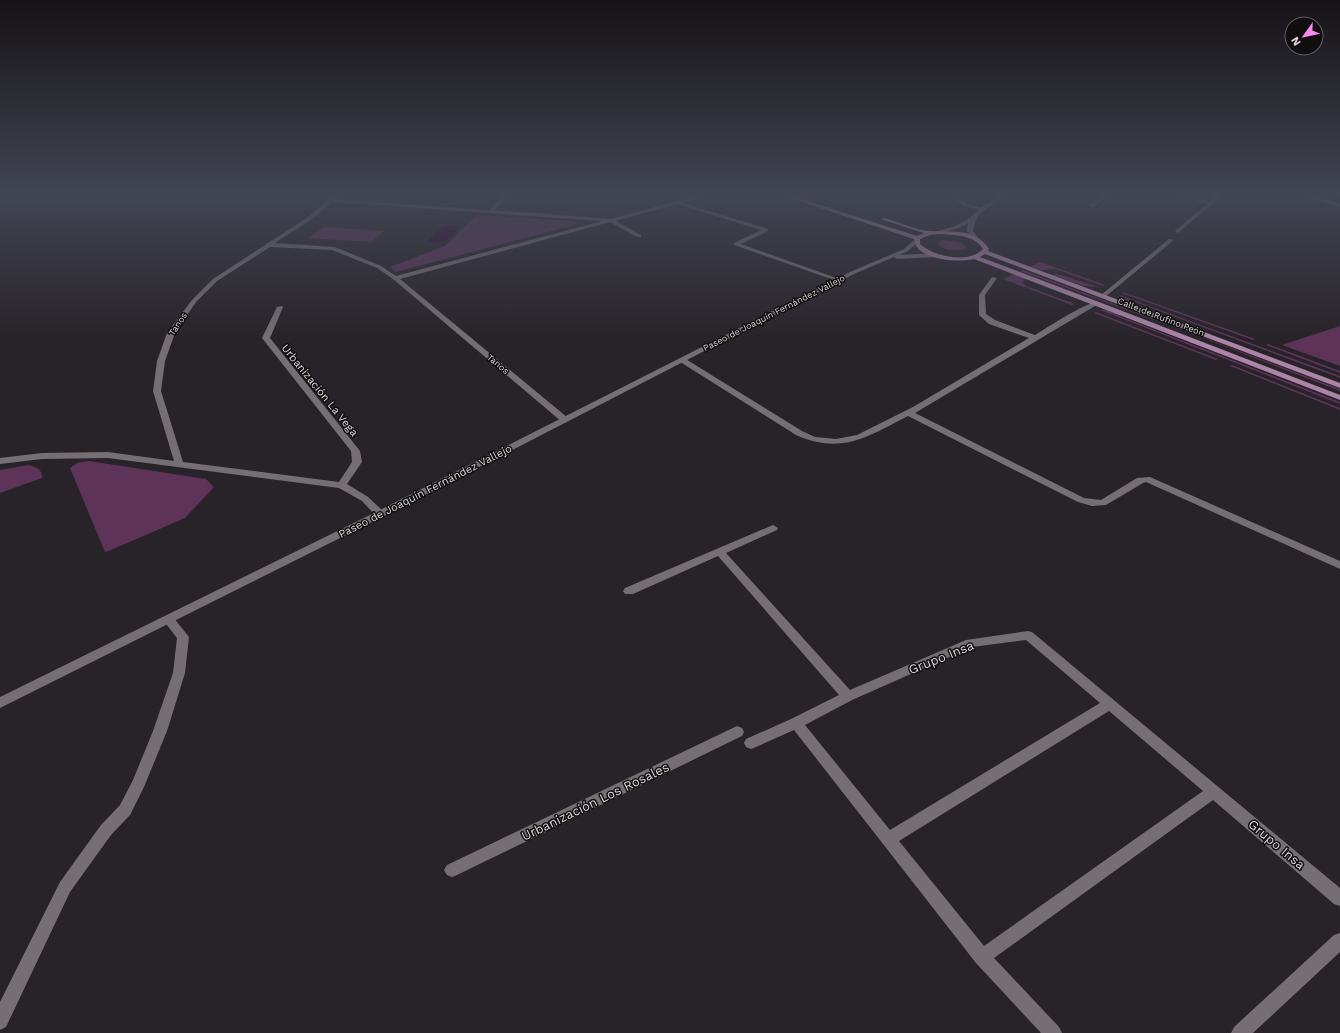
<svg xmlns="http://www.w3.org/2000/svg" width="1340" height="1033" font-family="'Work Sans',sans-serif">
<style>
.green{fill:#5d335a}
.water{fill:#2c002b}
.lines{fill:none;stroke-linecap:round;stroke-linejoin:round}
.street{fill:#756f74;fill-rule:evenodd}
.secondary{fill:#756f74;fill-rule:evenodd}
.primary{fill:#ac84a8;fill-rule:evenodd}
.labels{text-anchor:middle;stroke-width:3;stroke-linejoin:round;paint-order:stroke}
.far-street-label{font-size:9px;fill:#dad6d9;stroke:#100e0f}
.street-label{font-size:11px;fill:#dad6d9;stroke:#100e0f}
.near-street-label{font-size:13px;fill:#dad6d9;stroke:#100e0f}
</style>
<rect width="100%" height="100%" fill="#282328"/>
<path class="green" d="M 477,215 L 575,221 L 578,224 L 396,272 L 390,267 L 445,246 Z
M 324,227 L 385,231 L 371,242 L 309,238 Z
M 942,240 L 960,242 L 967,247 C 959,253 944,251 938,244 Z
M 1040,262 L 1105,285 L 1103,286 L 1055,269 L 1041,270 L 1030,267 Z
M 1023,270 L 1340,389 L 1340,391 L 1185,331 L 1020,271 Z
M 1014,274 L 1025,278 L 1023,283 L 1026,286 L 1075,304 L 1072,305 L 1003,279 Z
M 1057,274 L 1099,287 L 1084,286 L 1052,275 Z
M 1123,292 L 1255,339 L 1253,340 L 1122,293 Z
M 1119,295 L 1340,376 L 1340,378 L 1135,302 L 1131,303 L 1123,300 Z
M 1100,310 L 1109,310 L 1120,314 L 1119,316 L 1340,402 L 1340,404 Z
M 1096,312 L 1218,359 L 1216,360 L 1094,313 Z
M 1340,326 L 1340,366 L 1282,345 Z
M 1268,344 L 1340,371 L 1340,373 L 1266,345 Z
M 1232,365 L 1340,408 L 1340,410 L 1230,366 Z
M 89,461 L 206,479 L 214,487 L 185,518 L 111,550 L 105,552 L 70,468 L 77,463 Z
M 29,465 C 36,467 43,470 42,478 L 0,493 L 0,470 Z"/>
<path class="water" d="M 453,225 L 459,228 C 451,237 442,247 428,241 L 442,227 Z"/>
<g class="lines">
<path class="street" d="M 333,195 L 338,195 L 335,199 L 489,210 L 503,195 L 508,195 L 495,210 L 611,219 L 699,195 L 708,195 L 683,203 L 768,229 L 768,231 L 741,244 L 842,280 L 837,281 L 734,245 L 734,243 L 761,230 L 677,204 L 616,221 L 641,235 L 641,237 L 637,237 L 610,222 L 400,279 L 568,418 L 569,420 L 565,423 L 562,422 L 393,279 L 377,268 L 332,250 L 270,247 L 217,281 L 196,302 L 175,333 L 165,361 L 161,391 L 183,462 L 339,482 L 352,462 L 351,451 L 262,338 L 277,307 L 282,306 L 283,307 L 270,338 L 360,451 L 362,462 L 347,484 L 368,497 L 384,512 L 385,514 L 384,516 L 376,516 L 362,501 L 339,488 L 108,458 L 42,459 L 0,464 L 0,458 L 42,453 L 108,452 L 174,461 L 153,391 L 157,361 L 167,333 L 192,300 L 213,279 L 308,217 ZM 332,202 L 602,221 L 396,276 L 381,266 L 335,247 L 275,243 L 312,219 Z
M 950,195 L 956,195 L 968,204 L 985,209 L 982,211 L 964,206 Z
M 1104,195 L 1110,195 L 1094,207 L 1090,207 L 1090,205 Z
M 1175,195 L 1185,195 L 1211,201 L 1218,195 L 1223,195 L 1178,233 L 1175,231 L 1176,230 L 1207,204 Z
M 1297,195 L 1306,195 L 1340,203 L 1340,207 Z
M 1169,239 L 1174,240 L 1105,297 L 1101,297 L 1101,295 Z
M 992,277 L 997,278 L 985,295 L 986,314 L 995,320 L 1035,335 C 1045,329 1093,297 1100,303 L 915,413 L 1084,498 L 1101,500 L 1137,478 L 1150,477 L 1340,561 L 1340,569 L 1146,482 L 1143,483 L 1106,505 L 1092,506 L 1078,502 L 908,416 C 867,437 842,455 796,435 L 677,360 L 681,358 L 684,358 L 802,431 L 815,437 L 836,439 L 857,435 L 913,407 L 1029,338 L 989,324 L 979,315 L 979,295 Z
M 773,525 L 778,528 L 777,530 L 726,553 L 850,690 L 966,640 L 1028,631 L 1032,632 L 1340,888 L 1340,906 L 1334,904 L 1213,800 L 994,958 L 1059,1027 L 1062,1033 L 1041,1033 L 976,963 L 794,730 L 756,747 L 751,749 L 746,747 L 744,743 L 746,739 L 791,719 L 839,695 L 718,556 L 633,594 L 625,594 L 623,591 L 625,588 ZM 1026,640 L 1100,703 L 890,830 L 805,725 L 852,700 L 972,647 ZM 1109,711 L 1203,791 L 984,946 L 899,841 Z
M 169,616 L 173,617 L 189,637 L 185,673 L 167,731 L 144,787 L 130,815 L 111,835 L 70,892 L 6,1027 L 0,1030 L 0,1002 L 60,882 L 101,825 L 120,805 L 133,780 L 153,731 L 173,673 L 177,638 L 163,620 L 165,617 Z
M 737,726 L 742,728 L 744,732 L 742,736 L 457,875 L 452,877 L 447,875 L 444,870 L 447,865 Z
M 1340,933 L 1340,952 L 1253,1033 L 1231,1033 L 1234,1027 L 1334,935 Z"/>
<path class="secondary" d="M 1004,195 L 1010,195 C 993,208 977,206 973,231 L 979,239 L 978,240 L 974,240 L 967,231 L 968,223 L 959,228 L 938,234 L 935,232 L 955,226 L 970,218 L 980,208 Z
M 913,241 L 918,242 L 908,251 L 899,255 L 935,253 L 938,255 L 935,257 L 897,259 L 894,257 L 854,274 L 384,516 L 0,708 L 0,697 L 376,512 L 850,272 L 904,249 Z"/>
<path class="primary" d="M 781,195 L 789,195 L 917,236 L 924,233 L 880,219 L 885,218 C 897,221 918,231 930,231 C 951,232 976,228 989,249 L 988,251 L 1340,383 L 1340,388 L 985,254 L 980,257 L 1099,302 L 1340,395 L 1340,400 L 974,259 C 958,263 915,260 914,239 ZM 938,234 C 953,235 974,234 983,249 C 969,264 934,257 920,244 L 920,239 L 930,235 Z"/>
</g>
<linearGradient id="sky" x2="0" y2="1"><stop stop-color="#161316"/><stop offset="0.57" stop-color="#424553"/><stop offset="1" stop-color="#424553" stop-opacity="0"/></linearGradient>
<rect width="1340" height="340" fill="url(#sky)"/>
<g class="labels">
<g class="far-street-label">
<text transform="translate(774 313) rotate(-27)" y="3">Paseo de Joaquín Fernández Vallejo</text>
<text transform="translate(1161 317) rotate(21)" y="3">Calle de Rufino Peón</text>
<text transform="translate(178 324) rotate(-57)" y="3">Tanos</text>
<text transform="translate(498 364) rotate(40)" y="3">Tanos</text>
</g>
<g class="street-label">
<text transform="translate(320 390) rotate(51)" y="4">Urbanización La Vega</text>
<text transform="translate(425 491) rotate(-27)" y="4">Paseo de Joaquín Fernández Vallejo</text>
</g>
<g class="near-street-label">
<text transform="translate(941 657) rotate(-22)" y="5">Grupo Insa</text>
<text transform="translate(595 801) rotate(-26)" y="5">Urbanización Los Rosales</text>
<text transform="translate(1277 844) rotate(40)" y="5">Grupo Insa</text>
</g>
</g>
<g transform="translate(1304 36) rotate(237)"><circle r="19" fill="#100e0f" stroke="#615e60"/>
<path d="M0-3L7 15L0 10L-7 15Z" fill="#f689ee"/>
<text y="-6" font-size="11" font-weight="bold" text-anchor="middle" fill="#dad6d9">N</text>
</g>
</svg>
